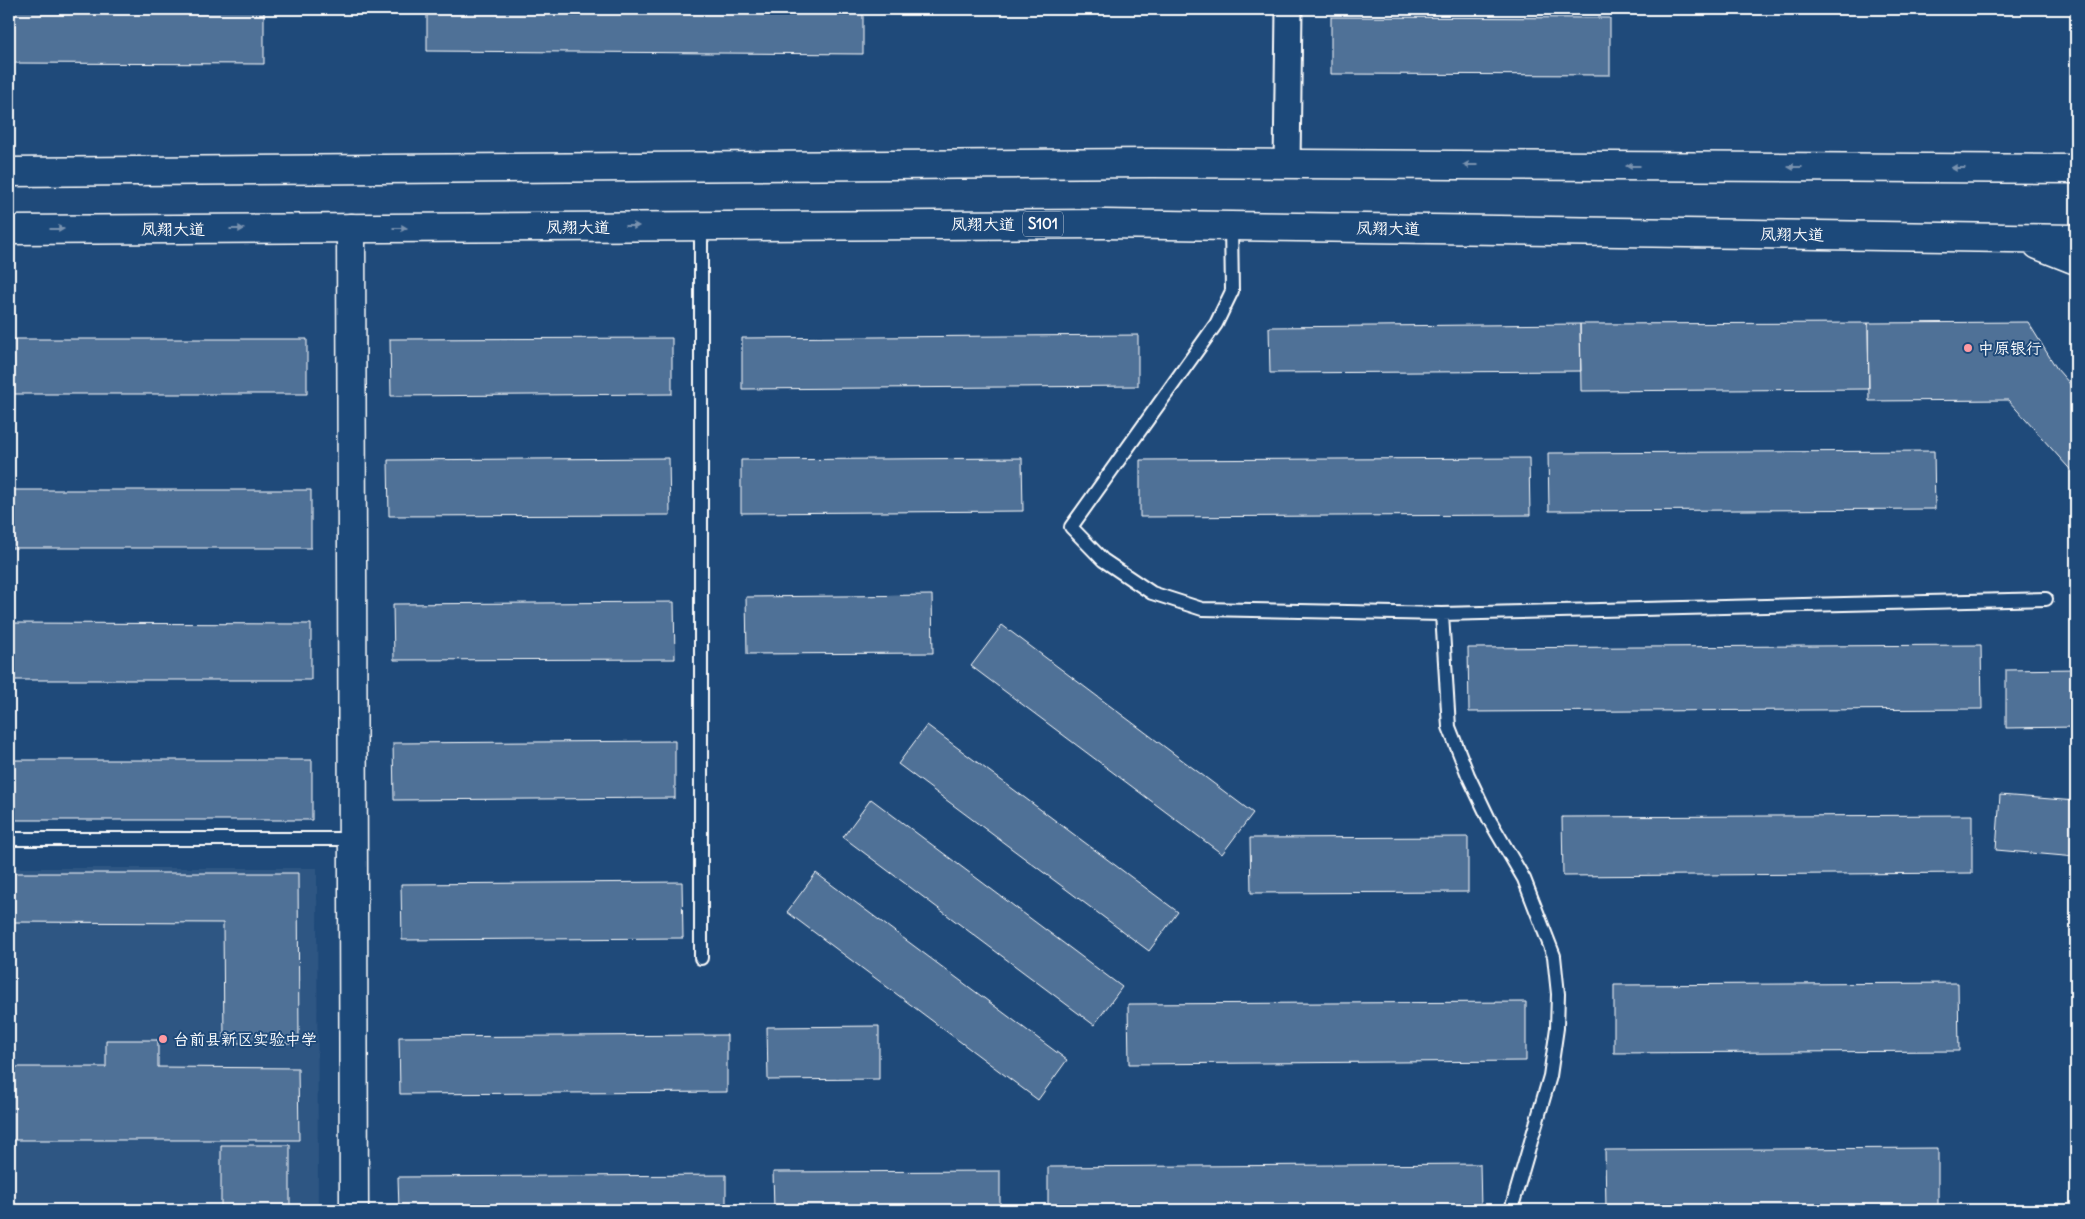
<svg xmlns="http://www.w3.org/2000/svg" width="2085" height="1219" font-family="Delius,'LXGW WenKai TC',sans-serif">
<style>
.built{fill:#2e5683}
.building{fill:#507197;stroke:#fff}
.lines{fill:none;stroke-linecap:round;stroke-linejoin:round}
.lane-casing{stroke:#fff;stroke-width:16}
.street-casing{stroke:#fff;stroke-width:29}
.secondary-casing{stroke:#fff;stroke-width:31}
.primary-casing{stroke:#fff;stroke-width:31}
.lane{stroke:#1f4a7a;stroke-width:12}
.street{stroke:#1f4a7a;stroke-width:25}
.secondary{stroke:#1f4a7a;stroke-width:28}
.primary{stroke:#1f4a7a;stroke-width:28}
.oneway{fill:#7992af}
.poi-dot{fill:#ff9aa2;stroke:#1f4a7a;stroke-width:2}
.labels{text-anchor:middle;stroke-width:4;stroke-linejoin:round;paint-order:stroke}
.shield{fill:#1f4a7a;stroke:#bcc9d7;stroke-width:1}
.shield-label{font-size:15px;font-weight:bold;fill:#fff}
.street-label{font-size:16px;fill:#fff;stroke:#1f4a7a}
.poi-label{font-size:16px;fill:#fff;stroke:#1f4a7a;text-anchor:start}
</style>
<rect width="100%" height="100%" fill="#1f4a7a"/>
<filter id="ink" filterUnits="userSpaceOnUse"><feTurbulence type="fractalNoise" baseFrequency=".02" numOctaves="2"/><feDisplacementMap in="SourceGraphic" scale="10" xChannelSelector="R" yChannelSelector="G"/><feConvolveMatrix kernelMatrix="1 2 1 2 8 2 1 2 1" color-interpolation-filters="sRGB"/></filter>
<g filter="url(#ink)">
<path class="built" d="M 9,868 L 317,868 L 318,1210 L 9,1210 Z"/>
<path class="building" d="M 9,9 L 264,9 L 264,64 L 9,63 Z
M 427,9 L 863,9 L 863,54 L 427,51 Z
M 1067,9 L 1255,9 L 1255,10 Z
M 1331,17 L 1610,18 L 1610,75 L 1331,74 Z
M 2028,322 L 2057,369 L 2076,391 L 2076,476 L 2008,400 L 1869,401 L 1868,323 Z
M 1868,323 L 1869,389 L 1581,391 L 1580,324 Z
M 1580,324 L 1581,371 L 1270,373 L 1269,327 Z
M 1138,335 L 1138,386 L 742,389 L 742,338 Z
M 672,338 L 672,394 L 391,396 L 390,339 Z
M 9,339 L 307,339 L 307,394 L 9,394 Z
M 1934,451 L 1935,509 L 1549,511 L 1548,453 Z
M 669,458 L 670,515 L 389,516 L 388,460 Z
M 1022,458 L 1023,511 L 741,513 L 741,460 Z
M 1529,458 L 1530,515 L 1140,517 L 1140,460 Z
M 9,490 L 311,490 L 311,548 L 9,548 Z
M 932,595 L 933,653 L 747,654 L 746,597 Z
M 674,602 L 675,659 L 394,660 L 393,604 Z
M 9,623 L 311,624 L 311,680 L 9,680 Z
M 1002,625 L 1253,813 L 1222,854 L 971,666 Z
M 1981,645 L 1982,709 L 1469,712 L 1468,648 Z
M 2076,669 L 2076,727 L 2006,728 L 2006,670 Z
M 927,725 L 1178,912 L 1149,951 L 898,764 Z
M 675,741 L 675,798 L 394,800 L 393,743 Z
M 9,760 L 312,760 L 312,820 L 9,820 Z
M 2000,795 L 2076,801 L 2076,857 L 1996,850 Z
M 871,799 L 1122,987 L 1094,1025 L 843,837 Z
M 1972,815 L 1972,873 L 1563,876 L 1562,817 Z
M 1468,837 L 1468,892 L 1251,893 L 1250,838 Z
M 9,873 L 298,873 L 299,1043 L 224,1043 L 223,923 L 9,922 Z
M 816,873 L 1067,1060 L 1038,1100 L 787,912 Z
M 682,882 L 683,938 L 402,940 L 401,884 Z
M 1958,983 L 1959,1051 L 1614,1053 L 1614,985 Z
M 1526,1002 L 1526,1061 L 1129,1064 L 1128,1004 Z
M 879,1026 L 879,1079 L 768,1080 L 767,1027 Z
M 727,1035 L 727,1092 L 400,1094 L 399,1037 Z
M 106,1040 L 158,1040 L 158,1067 L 298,1068 L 299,1140 L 9,1140 L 9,1067 L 106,1067 Z
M 221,1145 L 290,1145 L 290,1210 L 221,1210 Z
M 1938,1148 L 1938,1210 L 1606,1210 L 1605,1150 Z
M 1480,1164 L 1481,1210 L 1048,1210 L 1048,1167 Z
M 1000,1171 L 1000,1210 L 774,1210 L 773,1172 Z
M 726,1175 L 726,1210 L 399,1210 L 398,1177 Z"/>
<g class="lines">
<defs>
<path id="lane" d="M 1231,225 L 1232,291 L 1216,324 L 1071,527 L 1103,560 L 1152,593 L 1202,609 L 1442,614 L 2046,599
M 701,226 L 701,958
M 1442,614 L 1449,727 L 1468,775 L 1489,819 L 1524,879 L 1554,956 L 1558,994 L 1557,1028 L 1550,1076 L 1511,1210
M 9,839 L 353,839"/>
<path id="street" d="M 1287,164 L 1289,9"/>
<path id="secondary" d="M 351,228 L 354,1210"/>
<path id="primary" d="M 9,172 L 1152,163 L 2076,169
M 9,230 L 1105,224 L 2076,239
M 2038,245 L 2076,260"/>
</defs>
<use href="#lane" class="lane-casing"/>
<use href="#street" class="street-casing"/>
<use href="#secondary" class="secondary-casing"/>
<use href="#primary" class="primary-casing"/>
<use href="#lane" class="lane"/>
<use href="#street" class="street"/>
<use href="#secondary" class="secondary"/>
<use href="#primary" class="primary"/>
</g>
<defs><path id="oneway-solid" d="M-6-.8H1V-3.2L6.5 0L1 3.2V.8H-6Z" transform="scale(1.25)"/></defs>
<g class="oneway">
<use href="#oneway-solid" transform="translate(1470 165) rotate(-180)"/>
<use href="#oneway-solid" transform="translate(1633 166) rotate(-180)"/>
<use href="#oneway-solid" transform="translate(1795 167) rotate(-180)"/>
<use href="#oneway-solid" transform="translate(1958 168) rotate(-180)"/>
<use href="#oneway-solid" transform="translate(632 226)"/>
<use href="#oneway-solid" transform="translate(400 228)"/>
<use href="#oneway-solid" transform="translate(57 229)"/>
<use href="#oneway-solid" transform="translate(237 229)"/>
</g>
</g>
<g class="poi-dot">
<circle cx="1968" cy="348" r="5"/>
<circle cx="163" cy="1039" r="5"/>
</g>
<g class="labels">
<rect class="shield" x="1023" y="211.5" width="40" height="25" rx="4"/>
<g class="shield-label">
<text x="1043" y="229">S101</text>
</g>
<g class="street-label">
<text x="983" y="230">凤翔大道</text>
<text x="578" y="233">凤翔大道</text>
<text transform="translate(1388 228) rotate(1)" y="6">凤翔大道</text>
<text x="173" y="235">凤翔大道</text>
<text transform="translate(1792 234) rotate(1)" y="6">凤翔大道</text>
</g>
<g class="poi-label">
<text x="1978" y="354">中原银行</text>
<text x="173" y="1045">台前县新区实验中学</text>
</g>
</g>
<rect width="2085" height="1219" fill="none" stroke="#1f4a7a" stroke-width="30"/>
<rect x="15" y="15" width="2055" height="1189" fill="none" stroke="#fff" stroke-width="2" filter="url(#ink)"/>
</svg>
